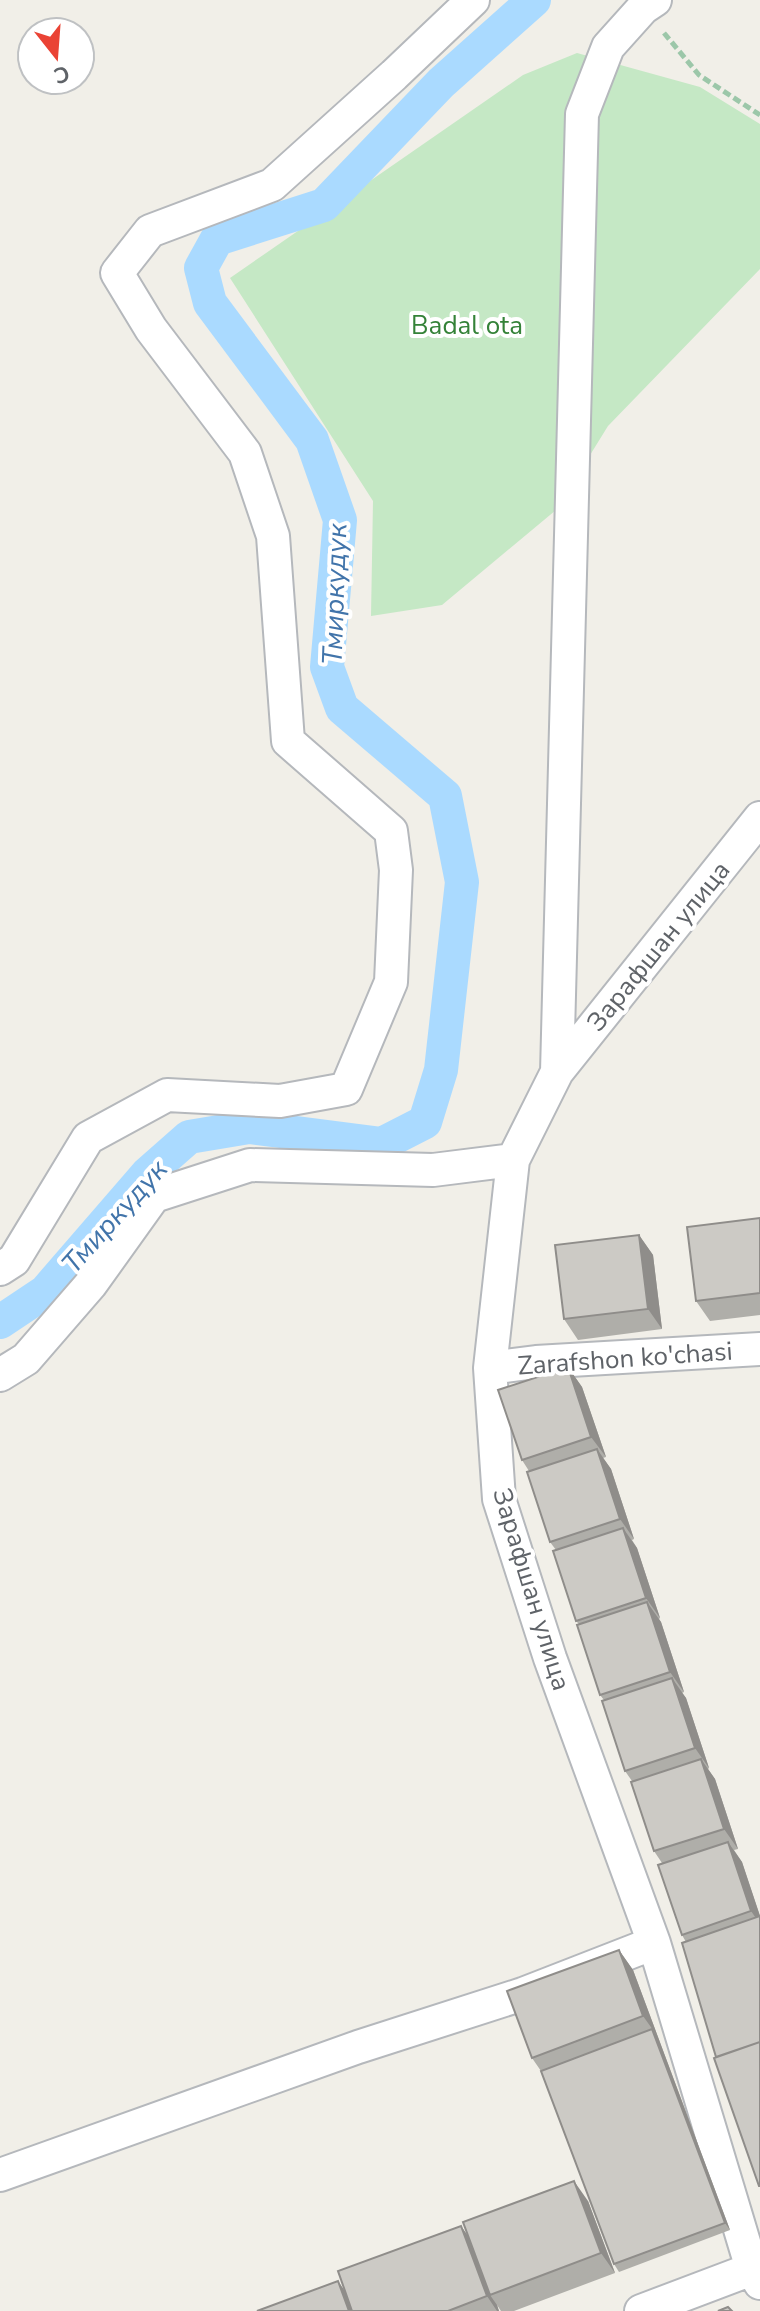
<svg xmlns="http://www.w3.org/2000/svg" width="760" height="2311" font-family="'Nunito Sans',sans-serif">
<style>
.green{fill:#c5e8c5}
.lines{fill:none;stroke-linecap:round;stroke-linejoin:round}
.canal{stroke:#aadaff;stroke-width:34}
.minor-casing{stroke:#b5b8bc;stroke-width:36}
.path{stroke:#9cc7a9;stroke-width:5;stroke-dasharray:8 4;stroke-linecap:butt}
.minor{stroke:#fff;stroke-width:32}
.wall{fill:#afaea9}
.shaded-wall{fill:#8f8d8a}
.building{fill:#cccac5;stroke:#8f8d8a;stroke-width:2}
.labels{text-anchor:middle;stroke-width:8;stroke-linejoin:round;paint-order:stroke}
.park-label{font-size:26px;fill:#348238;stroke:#fff}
.street-label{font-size:26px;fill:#5f6368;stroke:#fff}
.water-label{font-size:28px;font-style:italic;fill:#4174aa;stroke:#fff}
</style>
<rect width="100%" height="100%" fill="#f1efe8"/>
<path class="green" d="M 577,53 L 700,87 L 760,124 L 760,269 L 608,426 L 556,510 L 442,605 L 371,616 L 373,501 L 230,278 L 523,75 Z"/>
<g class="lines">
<path class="canal" d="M 0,1322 L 45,1292 L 147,1174 L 189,1137 L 249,1127 L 382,1144 L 425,1122 L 441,1070 L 462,882 L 445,796 L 342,708 L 327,667 L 340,520 L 312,440 L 210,303 L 201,268 L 217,239 L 324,205 L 441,83 L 534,0"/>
<defs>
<path id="minor" d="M 760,818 L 557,1072 L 513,1160 L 490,1368 L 499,1499 L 550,1658 L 654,1943 L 752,2269 L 760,2283
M 557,1072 L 582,114 L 608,47 L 643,8 L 655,0
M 0,1269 L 14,1260 L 88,1138 L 167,1095 L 280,1101 L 346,1089 L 391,982 L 396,870 L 391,831 L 288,741 L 273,536 L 245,453 L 151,329 L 117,273 L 150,231 L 272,185 L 394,75 L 473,0
M 490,1368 L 536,1362 L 760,1349
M 0,1375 L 26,1359 L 91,1284 L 154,1196 L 250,1165 L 433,1170 L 513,1160
M 0,2175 L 358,2047 L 523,1994 L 654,1943
M 641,2311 L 760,2266"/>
</defs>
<use href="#minor" class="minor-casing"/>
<path class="path" d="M 664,33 L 699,75 L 760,115"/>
<use href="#minor" class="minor"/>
</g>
<path class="wall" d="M 760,1218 L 760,1315 L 710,1321 L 696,1301 Z
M 639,1235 L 653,1255 L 662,1329 L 578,1340 L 564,1319 Z
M 568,1367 L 582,1387 L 606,1457 L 603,1458 L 611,1469 L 634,1539 L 632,1540 L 637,1548 L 660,1618 L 659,1619 L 661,1622 L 684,1692 L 682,1693 L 686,1698 L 709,1768 L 708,1769 L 715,1779 L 738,1849 L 734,1850 L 742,1862 L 760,1916 L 760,2187 L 716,2057 L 686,1942 L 682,1935 L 662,1863 L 654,1851 L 632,1781 L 625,1771 L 604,1700 L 600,1695 L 579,1624 L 576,1621 L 556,1550 L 550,1542 L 529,1471 L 522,1460 Z
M 619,1950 L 633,1970 L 730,2230 L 619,2272 L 614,2264 L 541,2071 L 532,2058 Z
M 588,2201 L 615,2273 L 514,2311 L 501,2311 L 497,2305 L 499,2311 L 257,2311 L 345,2291 L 461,2226 L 468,2236 Z"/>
<path class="shaded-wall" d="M 639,1235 L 653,1255 L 662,1329 L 648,1309 Z
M 568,1367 L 582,1387 L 606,1457 L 591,1437 Z
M 597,1449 L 611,1469 L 634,1539 L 620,1519 Z
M 623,1528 L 637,1548 L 660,1618 L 646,1598 Z
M 647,1602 L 661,1622 L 684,1692 L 670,1672 Z
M 672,1678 L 686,1698 L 709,1768 L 695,1748 Z
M 701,1759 L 715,1779 L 738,1849 L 724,1829 Z
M 728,1842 L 742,1862 L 760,1916 L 760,1924 L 751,1911 Z
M 619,1950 L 633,1970 L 658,2037 L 643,2016 Z
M 652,2029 L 658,2037 L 730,2230 L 725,2223 Z
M 574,2181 L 588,2201 L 615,2273 L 601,2253 Z
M 461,2226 L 475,2246 L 490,2295 L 497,2305 L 499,2311 L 497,2311 L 487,2296 Z
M 338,2281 L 352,2301 L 356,2311 L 349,2311 Z"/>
<path class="building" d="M 760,1218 L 760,1293 L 696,1301 L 687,1227 Z
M 639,1235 L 648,1309 L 564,1319 L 555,1245 Z
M 568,1367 L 591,1437 L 522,1460 L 498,1390 Z
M 597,1449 L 620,1519 L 550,1542 L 527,1472 Z
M 623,1528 L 646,1598 L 576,1621 L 553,1551 Z
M 647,1602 L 670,1672 L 600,1695 L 577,1625 Z
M 672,1678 L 695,1748 L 625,1771 L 602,1701 Z
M 701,1759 L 724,1829 L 654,1851 L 631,1782 Z
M 728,1842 L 751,1911 L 682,1935 L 658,1865 Z
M 760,1916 L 760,2042 L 716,2057 L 682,1943 Z
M 619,1950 L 643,2016 L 532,2058 L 507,1991 Z
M 652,2029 L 725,2223 L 614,2264 L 541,2071 Z
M 760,2042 L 760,2186 L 759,2186 L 714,2058 Z
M 574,2181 L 601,2253 L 490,2295 L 463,2222 Z
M 461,2226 L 487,2296 L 448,2311 L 352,2311 L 338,2271 Z
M 338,2281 L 349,2311 L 257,2311 Z
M 728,2307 L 732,2311 L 718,2311 Z"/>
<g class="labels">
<g class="park-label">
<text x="467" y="334">Badal ota</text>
</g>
<g class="street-label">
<text transform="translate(658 946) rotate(-51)" y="9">Зарафшан улица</text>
<text transform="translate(625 1358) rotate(-4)" y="9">Zarafshon ko'chasi</text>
<text transform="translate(532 1589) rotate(73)" y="9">Зарафшан улица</text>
</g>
<g class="water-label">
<text transform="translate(334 594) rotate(-88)" y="10">Тмиркудук</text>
<text transform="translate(114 1216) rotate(-48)" y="10">Тмиркудук</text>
</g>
</g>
<g transform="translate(56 56) rotate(163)"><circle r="38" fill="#ffffff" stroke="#bfc1c3" stroke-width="2"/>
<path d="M0-6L14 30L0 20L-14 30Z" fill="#ea4335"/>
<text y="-12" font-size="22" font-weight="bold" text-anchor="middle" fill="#5f6368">С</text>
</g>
</svg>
